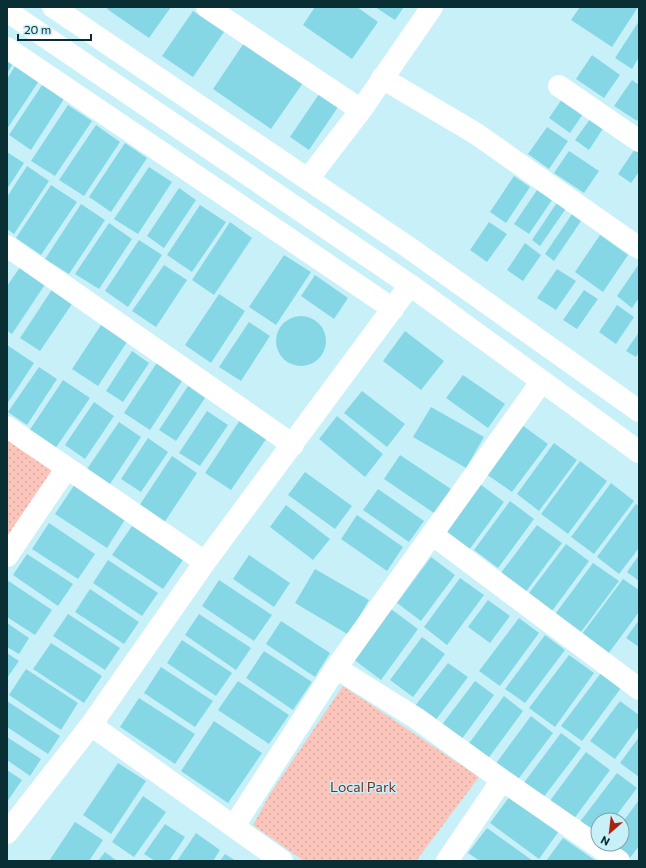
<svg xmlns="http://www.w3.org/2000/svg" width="646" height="868" font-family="Commissioner,sans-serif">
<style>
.park{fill:url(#park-dots)}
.building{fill:#86d7e6}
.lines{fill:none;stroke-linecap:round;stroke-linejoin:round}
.minor{stroke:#fff;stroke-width:22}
.labels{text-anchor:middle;stroke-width:3;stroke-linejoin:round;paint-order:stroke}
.park-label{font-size:14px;fill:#7b2d21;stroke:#c8f0f8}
</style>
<defs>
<pattern id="park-dots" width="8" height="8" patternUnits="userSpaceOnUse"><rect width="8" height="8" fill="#fbc5bb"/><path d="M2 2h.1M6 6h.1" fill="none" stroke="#d6aaa1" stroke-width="1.8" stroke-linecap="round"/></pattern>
</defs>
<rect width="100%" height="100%" fill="#c8f0f8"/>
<path class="park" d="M 7,427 L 66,469 L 7,556 Z
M 343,686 L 479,777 L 416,861 L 304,861 L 253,825 L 270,794 Z"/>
<path class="building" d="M 108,7 L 171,7 L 149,38 L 107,9 Z
M 315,7 L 357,7 L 378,22 L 352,59 L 303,25 Z
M 375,7 L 404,7 L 395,20 Z
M 580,7 L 638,7 L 612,47 L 571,20 Z
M 193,11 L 224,32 L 193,77 L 162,56 Z
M 639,21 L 639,57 L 632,69 L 615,58 Z
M 246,40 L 305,80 L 271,129 L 213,89 Z
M 592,55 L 620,75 L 604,98 L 576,79 Z
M 7,60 L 13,64 L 7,73 Z
M 15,66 L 39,81 L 7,129 L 7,79 Z
M 632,80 L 639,85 L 639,118 L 637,121 L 614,106 Z
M 42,85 L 64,99 L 31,150 L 9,135 Z
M 319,94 L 338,107 L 309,150 L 290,137 Z
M 562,99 L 583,114 L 570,133 L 549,118 Z
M 68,105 L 92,121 L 55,176 L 31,161 Z
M 593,115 L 606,124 L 589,150 L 575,140 Z
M 96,125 L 120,142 L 84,196 L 59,180 Z
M 547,127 L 568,141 L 549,169 L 528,154 Z
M 125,143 L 147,158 L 111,212 L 89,197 Z
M 639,143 L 639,172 L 631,183 L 618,174 Z
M 569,151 L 599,171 L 584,193 L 554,173 Z
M 7,152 L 24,163 L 7,189 Z
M 27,166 L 49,181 L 14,234 L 7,229 L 7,197 Z
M 149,167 L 172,182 L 138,234 L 114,219 Z
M 514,176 L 530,187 L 506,223 L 490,212 Z
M 51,185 L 77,202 L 41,255 L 16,238 Z
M 179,188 L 196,200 L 164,248 L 147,236 Z
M 537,190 L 552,200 L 529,234 L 514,224 Z
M 558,201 L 567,207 L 540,246 L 532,240 Z
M 81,204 L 105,220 L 69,274 L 45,259 Z
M 200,205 L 226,222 L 192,272 L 167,255 Z
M 572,214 L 581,221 L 554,261 L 545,254 Z
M 230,222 L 252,238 L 214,295 L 192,280 Z
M 489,222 L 507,234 L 487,262 L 470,250 Z
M 109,223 L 132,239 L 99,289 L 75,274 Z
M 600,235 L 628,255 L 603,292 L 575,272 Z
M 139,240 L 162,255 L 128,307 L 105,291 Z
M 525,243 L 541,255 L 523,281 L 507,270 Z
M 284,255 L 311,272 L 276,325 L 249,307 Z
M 23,263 L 48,280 L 12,334 L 7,331 L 7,286 Z
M 639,264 L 639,298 L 632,308 L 617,296 Z
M 164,265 L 187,280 L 156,327 L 132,311 Z
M 557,269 L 576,281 L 556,310 L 537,298 Z
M 315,275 L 348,298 L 334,319 L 301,296 Z
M 53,288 L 74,301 L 40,351 L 20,338 Z
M 584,290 L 598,299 L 577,329 L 563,320 Z
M 219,294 L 245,311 L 211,363 L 185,345 Z
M 617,305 L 634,317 L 616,344 L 599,332 Z
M276 341a25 25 0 1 1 50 0a25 25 0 1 1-50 0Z
M 249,322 L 270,336 L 241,381 L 219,367 Z
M 101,325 L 127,342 L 98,386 L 72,369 Z
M 405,331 L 444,361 L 421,390 L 383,361 Z
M 639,332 L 639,352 L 636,357 L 626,351 Z
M 7,345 L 34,363 L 7,404 Z
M 132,351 L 149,363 L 123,402 L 106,391 Z
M 160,358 L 186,375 L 150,430 L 124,413 Z
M 39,367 L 57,379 L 27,425 L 8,412 Z
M 463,375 L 505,404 L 488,428 L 446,398 Z
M 63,380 L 90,398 L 55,449 L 29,431 Z
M 188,386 L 205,398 L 176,441 L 159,430 Z
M 362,391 L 405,424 L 387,447 L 344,413 Z
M 94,402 L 114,416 L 85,459 L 65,445 Z
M 431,407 L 484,437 L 466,468 L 413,437 Z
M 207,411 L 228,425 L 200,466 L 179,453 Z
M 337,416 L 383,454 L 365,477 L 319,439 Z
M 242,417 L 269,435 L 231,490 L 205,473 Z
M 119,422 L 141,437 L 108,487 L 85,472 Z
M 522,425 L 548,444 L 512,492 L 486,474 Z
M 148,438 L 168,452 L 141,492 L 121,479 Z
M 554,443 L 577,460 L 539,511 L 517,494 Z
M 400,455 L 451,489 L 434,513 L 384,479 Z
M 172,456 L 197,473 L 164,523 L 139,506 Z
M 580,461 L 607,481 L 568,534 L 541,514 Z
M 305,472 L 352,506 L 335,529 L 288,495 Z
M 611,483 L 634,501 L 594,554 L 571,537 Z
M 75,484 L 126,518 L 107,548 L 55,514 Z
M 480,484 L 504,502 L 469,550 L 445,531 Z
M 378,489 L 424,521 L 409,542 L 363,510 Z
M 510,501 L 534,519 L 498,568 L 474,550 Z
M 636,504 L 639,506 L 639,548 L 619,574 L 597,557 Z
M 286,505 L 330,539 L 313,560 L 270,527 Z
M 357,515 L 403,547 L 387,571 L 341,539 Z
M 49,523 L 95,554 L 78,579 L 32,549 Z
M 537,525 L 562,543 L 522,597 L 497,578 Z
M 132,526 L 183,560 L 163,589 L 112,555 Z
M 566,544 L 589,561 L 552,611 L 529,593 Z
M 27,554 L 73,584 L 58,606 L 13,575 Z
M 249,555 L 290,583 L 274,607 L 233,579 Z
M 639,555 L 639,581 L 627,572 Z
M 431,557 L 455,575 L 421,621 L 397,603 Z
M 108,560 L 158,593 L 142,616 L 93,583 Z
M 593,563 L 619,581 L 578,636 L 553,617 Z
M 315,569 L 369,600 L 349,635 L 295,603 Z
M 460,578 L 484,595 L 447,645 L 424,627 Z
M 623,579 L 639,590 L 639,612 L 608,654 L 582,634 Z
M 7,580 L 52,610 L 35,635 L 7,617 Z
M 219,580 L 272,615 L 254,641 L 202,606 Z
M 90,589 L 139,622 L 124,644 L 75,612 Z
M 488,600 L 510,616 L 490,643 L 468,627 Z
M 391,609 L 418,629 L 381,680 L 353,659 Z
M 68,614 L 120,648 L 105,670 L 53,636 Z
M 199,614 L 251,648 L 236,670 L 185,635 Z
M 519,618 L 539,633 L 500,686 L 479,671 Z
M 639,620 L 639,647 L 626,638 Z
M 281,621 L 330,653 L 315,677 L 266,644 Z
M 7,623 L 29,638 L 19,654 L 7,647 Z
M 545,635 L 565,650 L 525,703 L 505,689 Z
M 422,637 L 445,654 L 413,697 L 390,680 Z
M 182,640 L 232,673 L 216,696 L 167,663 Z
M 51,643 L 102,676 L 84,703 L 33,669 Z
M 264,651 L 312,682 L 293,710 L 246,678 Z
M 7,653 L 19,661 L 7,678 Z
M 569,655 L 594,673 L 555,727 L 529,708 Z
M 448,663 L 468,677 L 435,721 L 415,706 Z
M 161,667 L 213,701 L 195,727 L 144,693 Z
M 26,669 L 78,703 L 61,730 L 9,695 Z
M 601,673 L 621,688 L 582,741 L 561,726 Z
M 238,681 L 289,715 L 269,744 L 218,710 Z
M 475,681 L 494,695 L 461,740 L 441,726 Z
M 504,696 L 523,711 L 487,760 L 467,746 Z
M 139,698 L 195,734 L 175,764 L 120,727 Z
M 7,701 L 60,736 L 48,754 L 7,727 Z
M 620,701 L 639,715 L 639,726 L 615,759 L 590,741 Z
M 531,716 L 553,733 L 516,782 L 494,766 Z
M 214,721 L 262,753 L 228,803 L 181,771 Z
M 561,733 L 581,748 L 543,798 L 523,784 Z
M 7,737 L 41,759 L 30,776 L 7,760 Z
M 639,737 L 639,777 L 620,763 Z
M 586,752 L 610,770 L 573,820 L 549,802 Z
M 118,763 L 146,781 L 111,834 L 83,815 Z
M 7,770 L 22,780 L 7,802 Z
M 617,773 L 637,788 L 613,820 L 598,820 L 598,837 L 579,823 Z
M 143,796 L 166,812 L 134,857 L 112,842 Z
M 510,796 L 559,831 L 539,859 L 490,823 Z
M 639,800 L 639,846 L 629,859 L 609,844 L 622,844 L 622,823 Z
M 75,822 L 103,840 L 89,861 L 49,861 Z
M 165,824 L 185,837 L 169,861 L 155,861 L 144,854 Z
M 487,828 L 533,861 L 480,861 L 468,853 Z
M 196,833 L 220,850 L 213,861 L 177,861 Z
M 563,838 L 596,861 L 546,861 Z
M 105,852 L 117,861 L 98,861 Z
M 225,854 L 236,861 L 220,861 Z"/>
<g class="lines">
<path class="minor" d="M 53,7 L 408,247 L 639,411
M 207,7 L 361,110
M 7,11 L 410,285 L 639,452
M 7,48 L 393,309
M 382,78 L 475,133 L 639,248
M 559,86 L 639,141
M 308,179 L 361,110 L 432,7
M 7,246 L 293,445
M 7,427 L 205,562
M 433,535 L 639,689
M 7,556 L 66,469
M 336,668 L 416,718 L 502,780 L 619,861
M 91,725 L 282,861
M 234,826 L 336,668 L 542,381
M 7,833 L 91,725 L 205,562 L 410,285
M 447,861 L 502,780"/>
</g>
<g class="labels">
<g class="park-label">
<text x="363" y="792">Local Park</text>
</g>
</g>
<rect width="646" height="868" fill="none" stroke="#092f35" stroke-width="16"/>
<g transform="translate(610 832) rotate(208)"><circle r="19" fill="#c8f0f8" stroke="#7ca3aa"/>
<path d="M0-3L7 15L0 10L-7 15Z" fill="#af200e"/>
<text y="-6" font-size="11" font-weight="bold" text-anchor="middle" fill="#092f35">N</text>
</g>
<path d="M18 34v6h73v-6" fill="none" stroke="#092f35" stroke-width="2"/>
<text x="24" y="34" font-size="12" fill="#092f35" stroke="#c8f0f8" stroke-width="3" paint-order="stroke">20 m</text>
</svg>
